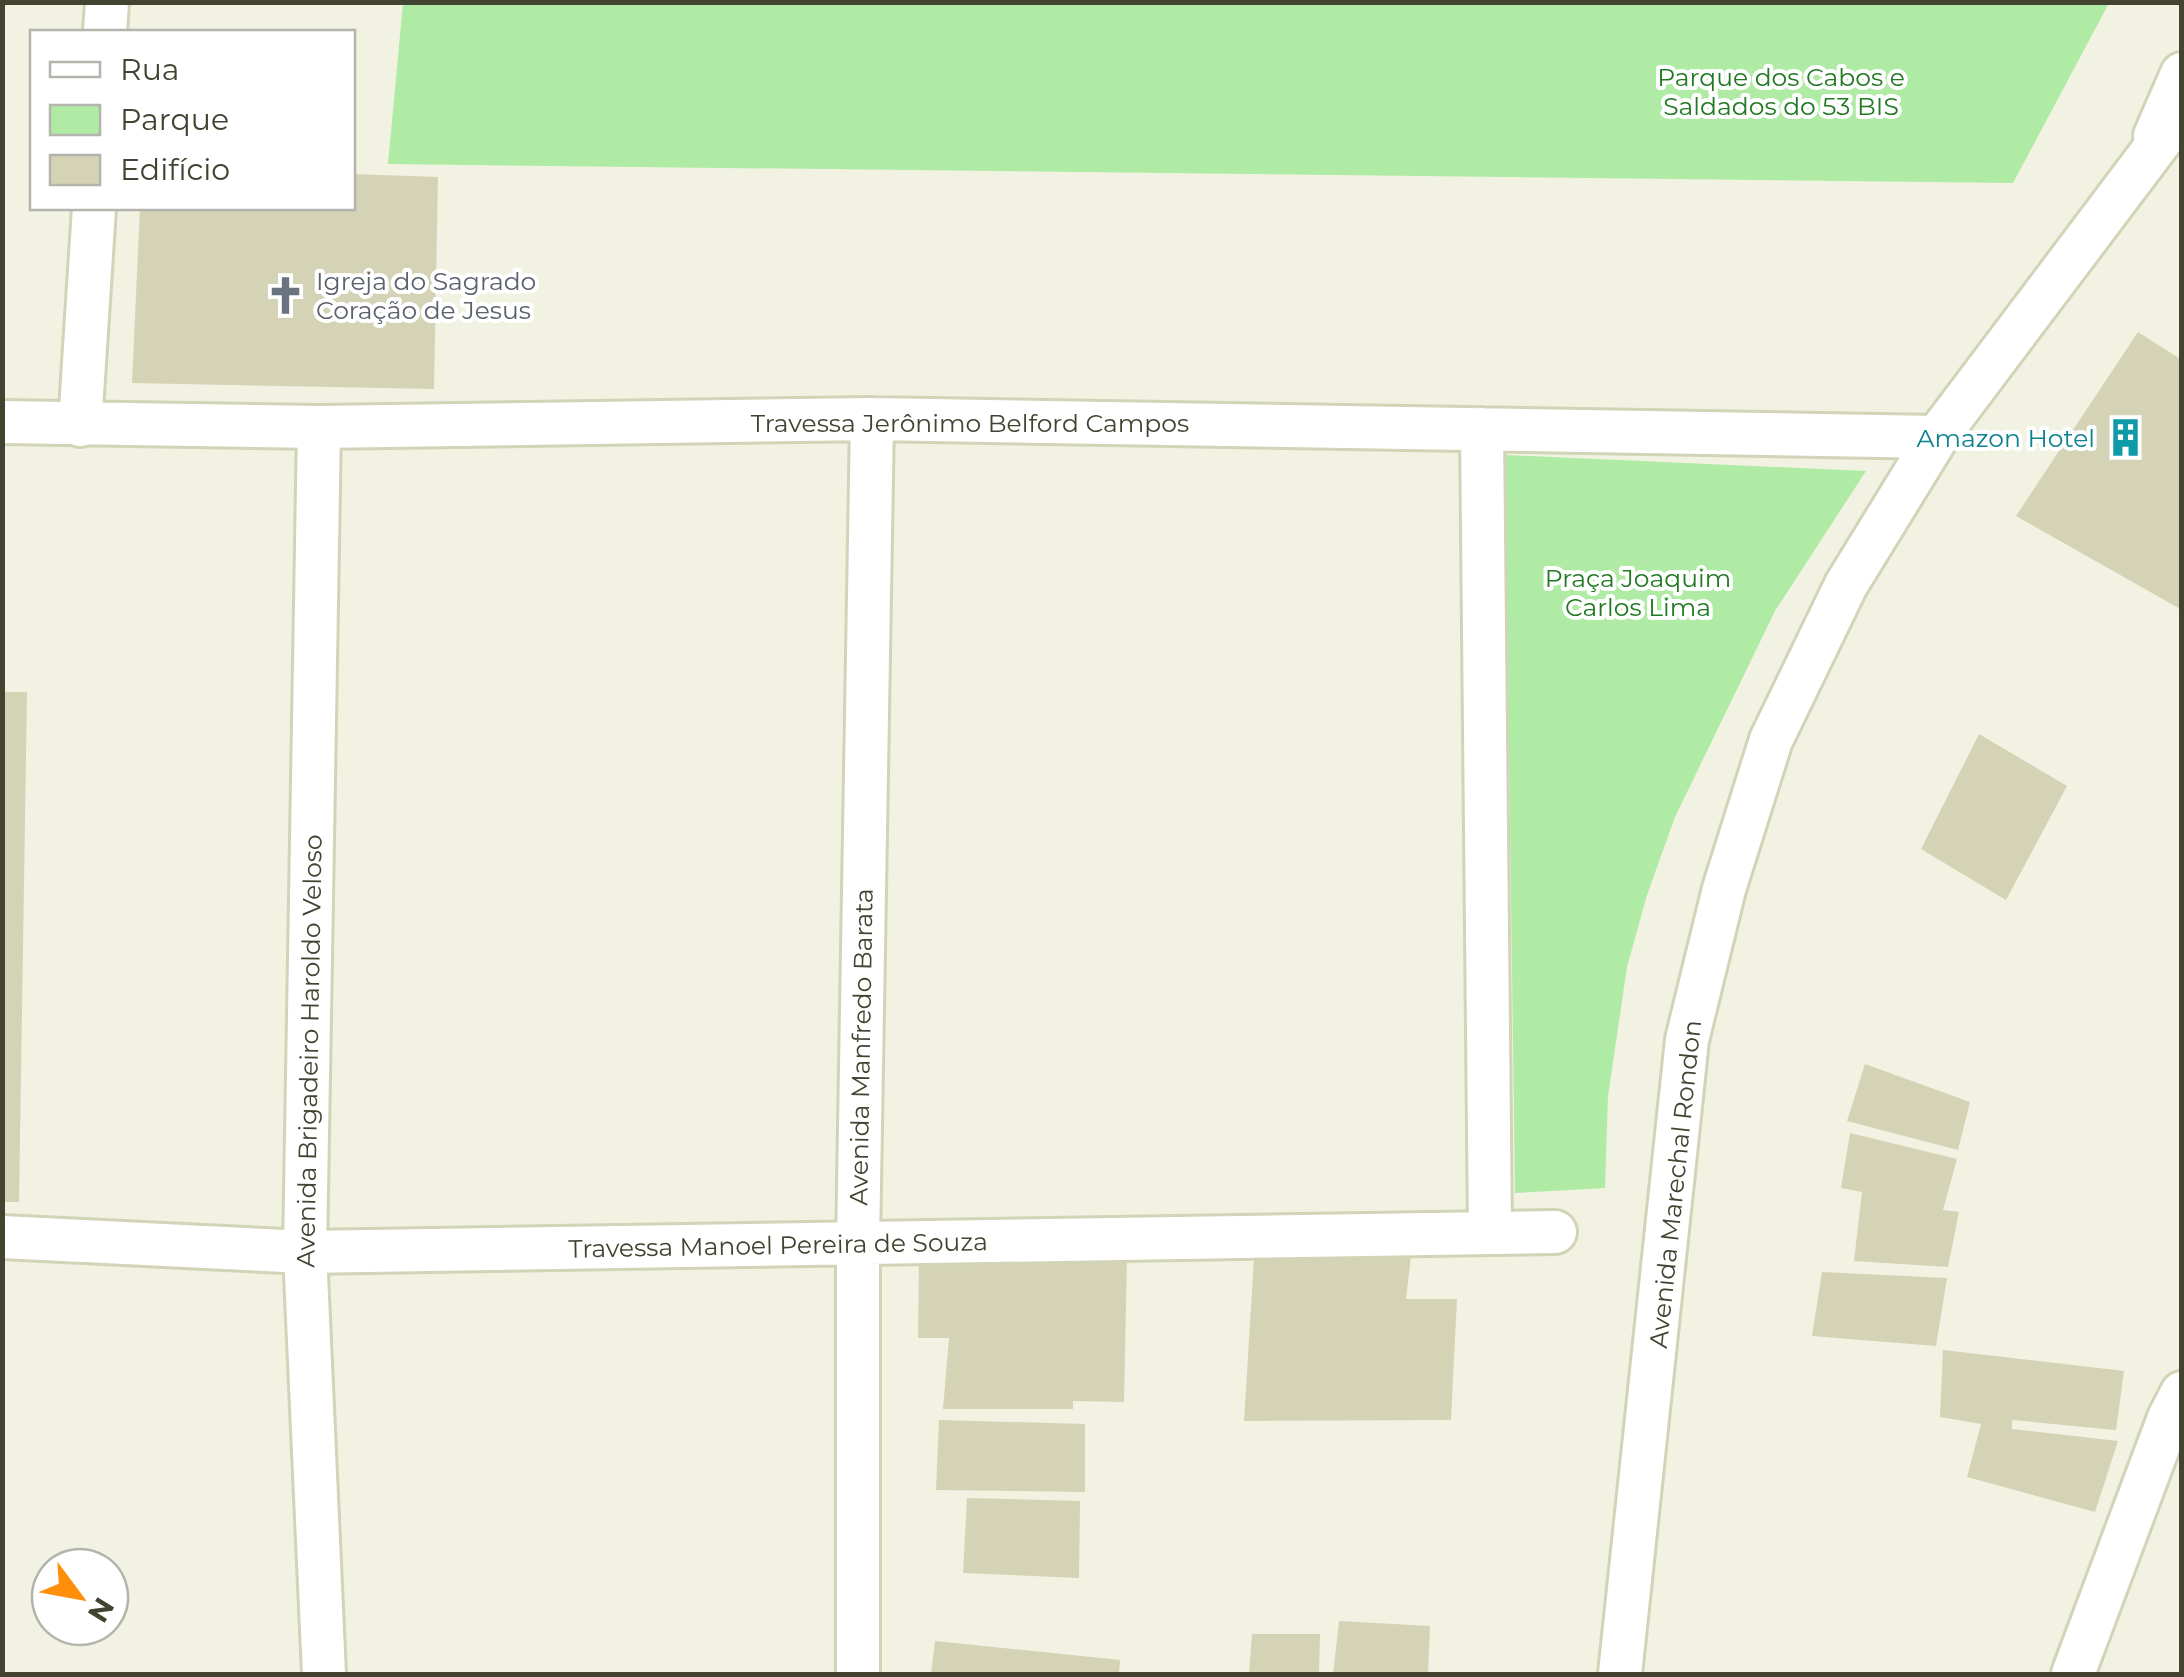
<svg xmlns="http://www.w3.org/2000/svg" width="2184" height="1677" font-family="Montserrat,sans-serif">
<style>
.green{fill:#b0eba5}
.building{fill:#d4d3b5}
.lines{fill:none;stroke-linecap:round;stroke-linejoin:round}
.minor-casing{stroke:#d2d3b7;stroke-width:48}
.minor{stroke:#fff;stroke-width:42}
.labels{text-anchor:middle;stroke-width:8;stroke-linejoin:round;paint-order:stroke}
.park-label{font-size:25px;fill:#217922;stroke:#fff}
.worship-label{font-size:25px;fill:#5b616d;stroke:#fff;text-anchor:start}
.street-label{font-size:25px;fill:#434331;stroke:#fff}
.culture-label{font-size:25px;fill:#0d838f;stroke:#fff;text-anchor:end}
</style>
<rect width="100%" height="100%" fill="#f1f2e1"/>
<path class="green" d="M 403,3 L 403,2 L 2109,3 L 2013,183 L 388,164 Z
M 1505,455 L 1866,471 L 1775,611 L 1675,817 L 1647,895 L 1627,967 L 1608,1096 L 1605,1188 L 1515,1193 Z"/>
<path class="building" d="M 352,174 L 438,177 L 434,389 L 132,383 L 140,208 L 352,208 Z
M 2138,332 L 2182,360 L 2182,610 L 2016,516 Z
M 2,692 L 27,692 L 19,1202 L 2,1202 Z
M 1979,734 L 2067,786 L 2006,900 L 1921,849 Z
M 1865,1064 L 1970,1102 L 1958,1150 L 1847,1121 Z
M 1850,1133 L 1957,1159 L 1943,1210 L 1959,1212 L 1948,1267 L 1854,1261 L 1862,1192 L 1841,1188 Z
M 1255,1243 L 1412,1247 L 1406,1299 L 1457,1299 L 1451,1420 L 1244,1421 Z
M 919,1257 L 1127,1259 L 1124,1402 L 1073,1401 L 1073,1409 L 943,1409 L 949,1338 L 918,1338 Z
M 1822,1272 L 1947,1278 L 1936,1346 L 1812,1336 Z
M 1943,1350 L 2124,1371 L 2116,1430 L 2012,1420 L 2012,1429 L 2118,1441 L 2095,1512 L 1967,1477 L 1981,1424 L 1940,1417 Z
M 939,1420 L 1085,1424 L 1085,1492 L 936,1490 Z
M 967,1498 L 1080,1501 L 1079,1578 L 963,1573 Z
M 1339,1621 L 1430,1626 L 1428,1674 L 1333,1674 Z
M 1252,1634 L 1320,1634 L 1319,1674 L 1249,1674 Z
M 935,1641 L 1120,1660 L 1119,1674 L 931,1674 Z"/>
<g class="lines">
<defs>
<path id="minor" d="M 105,32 L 107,2
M 2155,136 L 2182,74
M 2,422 L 319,427 L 872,419 L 1937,437
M 80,425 L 94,208
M 319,427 L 305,1252 L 324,1674
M 1482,429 L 1490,1231
M 2,1237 L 305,1252 L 1555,1232
M 858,1674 L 858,1244 L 872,419
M 1620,1674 L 1687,1040 L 1724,889 L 1771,740 L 1846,585 L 1937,437 L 2182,112
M 2073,1674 L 2169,1418 L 2182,1393"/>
</defs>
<use href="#minor" class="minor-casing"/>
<use href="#minor" class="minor"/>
</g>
<defs>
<symbol id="church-bare" viewBox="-9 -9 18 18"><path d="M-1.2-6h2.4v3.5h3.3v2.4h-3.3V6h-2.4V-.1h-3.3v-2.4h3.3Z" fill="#6b7280" stroke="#fff" stroke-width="2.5" paint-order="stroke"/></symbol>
<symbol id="building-bare" viewBox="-9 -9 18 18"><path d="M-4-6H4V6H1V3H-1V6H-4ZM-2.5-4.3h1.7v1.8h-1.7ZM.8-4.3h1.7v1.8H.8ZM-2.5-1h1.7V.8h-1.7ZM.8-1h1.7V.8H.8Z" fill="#0f9aa8" stroke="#fff" stroke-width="2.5" paint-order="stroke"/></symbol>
</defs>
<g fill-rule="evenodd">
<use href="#church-bare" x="258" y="268" width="55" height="55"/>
<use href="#building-bare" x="2098" y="410" width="55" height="55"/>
</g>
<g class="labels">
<g class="park-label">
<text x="1781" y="86">Parque dos Cabos e<tspan x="1781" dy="29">Saldados do 53 BIS</tspan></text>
<text x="1638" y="587">Praça Joaquim<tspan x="1638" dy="29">Carlos Lima</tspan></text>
</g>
<g class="worship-label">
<text x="316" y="290">Igreja do Sagrado<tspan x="316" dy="29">Coração de Jesus</tspan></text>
</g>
<g class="street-label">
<text x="970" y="432">Travessa Jerônimo Belford Campos</text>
<text transform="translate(861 1047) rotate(-89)" y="9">Avenida Manfredo Barata</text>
<text transform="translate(309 1051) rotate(-89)" y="9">Avenida Brigadeiro Haroldo Veloso</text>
<text transform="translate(1675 1184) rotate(-84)" y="9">Avenida Marechal Rondon</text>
<text transform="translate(778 1245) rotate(-1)" y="9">Travessa Manoel Pereira de Souza</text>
</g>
<g class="culture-label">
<text x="2095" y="447">Amazon Hotel</text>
</g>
</g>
<rect width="2184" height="1677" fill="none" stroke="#434331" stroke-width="10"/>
<rect x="30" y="30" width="325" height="180" fill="#ffffff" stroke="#b4b4ad" stroke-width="2.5"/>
<rect x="50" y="62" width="50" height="15" fill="#ffffff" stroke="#b4b4ad" stroke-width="2.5"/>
<text x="120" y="80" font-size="30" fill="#434331">Rua</text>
<rect x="50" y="105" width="50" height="30" fill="#b0eba5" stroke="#b4b4ad" stroke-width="2.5"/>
<text x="120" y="130" font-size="30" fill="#434331">Parque</text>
<rect x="50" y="155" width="50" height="30" fill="#d4d3b5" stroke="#b4b4ad" stroke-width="2.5"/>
<text x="120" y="180" font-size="30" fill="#434331">Edifício</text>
<g transform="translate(80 1597) rotate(122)"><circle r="48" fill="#ffffff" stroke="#b4b4ad" stroke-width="2.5"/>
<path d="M0-8L18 38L0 25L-18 38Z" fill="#ff8e0b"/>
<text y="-15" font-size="28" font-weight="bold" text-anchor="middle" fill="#434331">N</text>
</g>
</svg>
